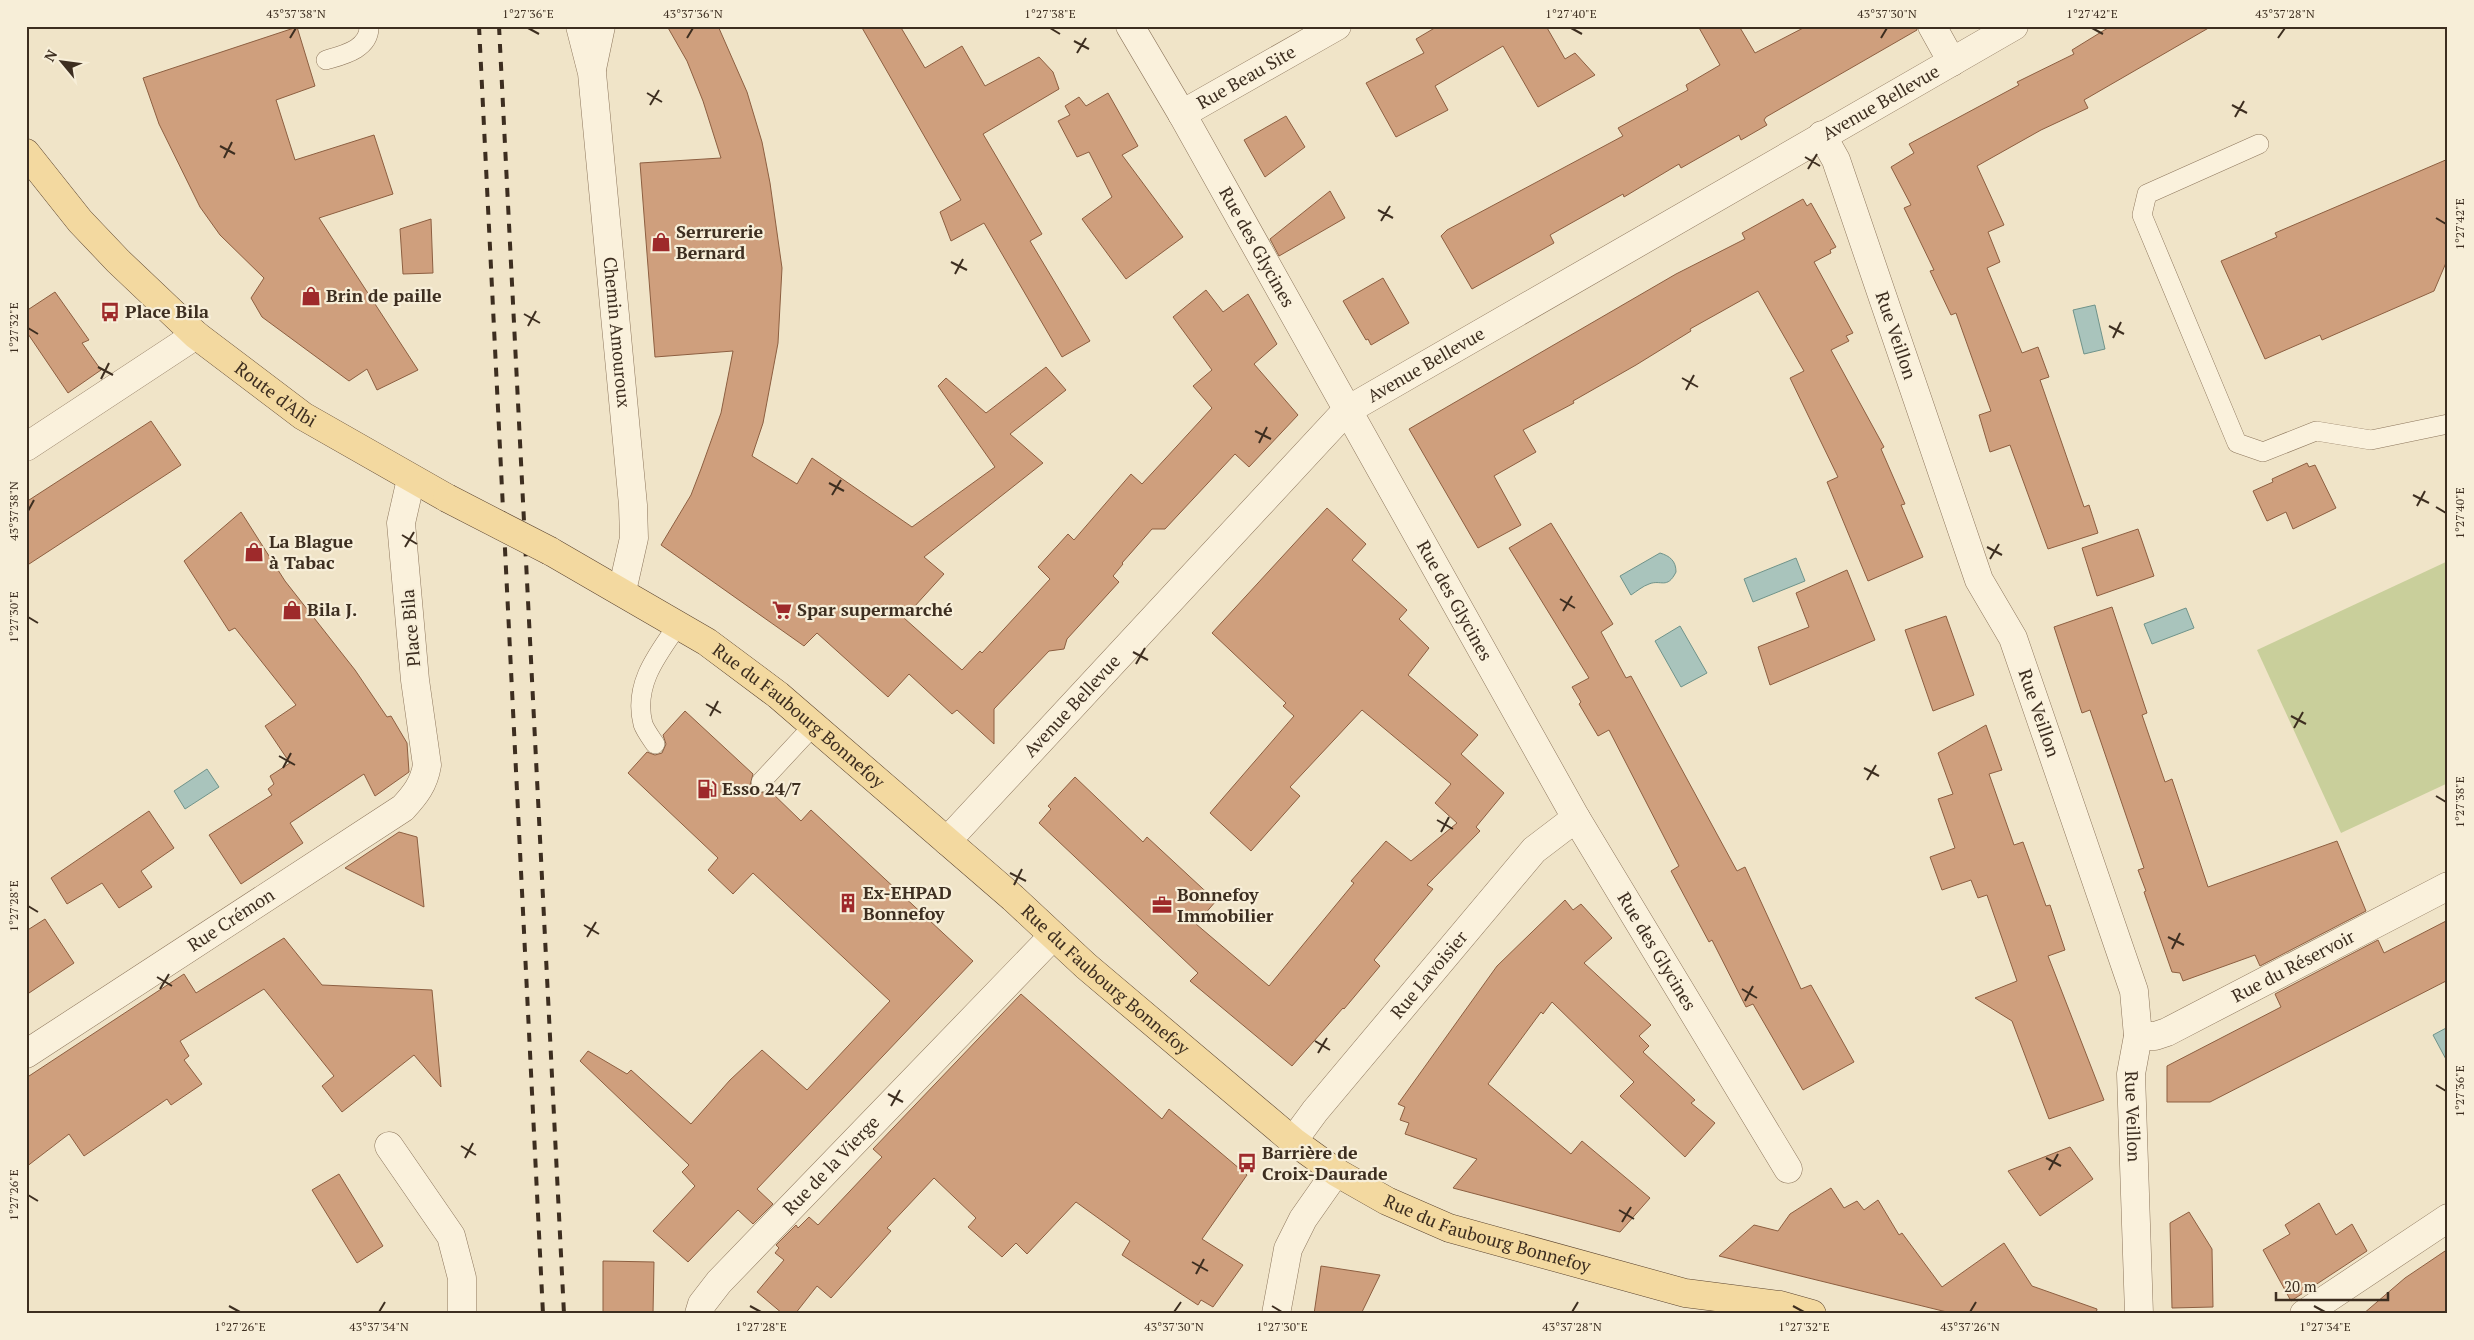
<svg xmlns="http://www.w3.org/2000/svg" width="2474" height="1340" font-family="'PT Serif',serif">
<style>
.green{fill:#c9cf9b}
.water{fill:#a9c4bc;stroke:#6f938a}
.building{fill:#cf9f7d;stroke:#8d5f41}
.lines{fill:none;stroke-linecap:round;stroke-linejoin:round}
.lane-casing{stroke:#8d765c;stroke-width:20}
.street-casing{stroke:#8d765c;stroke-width:29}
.primary-casing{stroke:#5b4430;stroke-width:29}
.lane{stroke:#faf1dc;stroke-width:19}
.street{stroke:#faf1dc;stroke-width:28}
.primary{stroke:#f3d9a0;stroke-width:28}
.rail{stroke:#3d2e20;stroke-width:4;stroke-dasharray:9 9;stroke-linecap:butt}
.primary-bridge-casing{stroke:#5b4430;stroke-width:29;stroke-linecap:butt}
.primary-bridge{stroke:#f3d9a0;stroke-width:28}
.ticks{fill:none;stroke:#3d2e20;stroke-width:2}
.labels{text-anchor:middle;stroke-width:4.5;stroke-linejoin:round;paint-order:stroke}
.street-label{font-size:18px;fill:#3d2e20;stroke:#f7eed8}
.poi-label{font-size:18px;font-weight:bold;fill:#3d2e20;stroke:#f7eed8;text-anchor:start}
.neatline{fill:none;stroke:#3d2e20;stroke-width:2}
.ticks-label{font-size:12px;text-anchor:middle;fill:#3d2e20}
</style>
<rect width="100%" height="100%" fill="#f0e4c8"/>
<path class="green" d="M 2448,561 L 2448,783 L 2341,833 L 2257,650 Z"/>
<path class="water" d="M 2095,305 L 2105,349 L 2084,354 L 2073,310 Z
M 1660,553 C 1670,556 1676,561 1676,572 C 1667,590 1661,579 1649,584 C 1643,586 1637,591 1631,595 L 1620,576 Z
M 1796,558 L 1805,581 L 1753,602 L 1744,579 Z
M 2186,608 L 2194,628 L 2152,644 L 2144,624 Z
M 1680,626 L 1707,673 L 1681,687 L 1655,641 Z
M 207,769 L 219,787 L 185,809 L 174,791 Z
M 2448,1027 L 2448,1063 L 2433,1035 Z"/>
<path class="building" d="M 667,26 L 718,26 L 747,92 L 762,142 L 770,183 L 782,268 L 778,343 L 763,423 L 752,456 L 797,484 L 812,458 L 912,527 L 995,467 L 938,386 L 946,378 L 986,413 L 1046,367 L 1066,390 L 1010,434 L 1043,463 L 924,557 L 944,574 L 904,618 L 962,670 L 980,651 L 982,653 L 1050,579 L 1038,567 L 1068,534 L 1074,540 L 1131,474 L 1142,484 L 1212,408 L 1193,386 L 1212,370 L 1173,317 L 1206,290 L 1223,312 L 1248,294 L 1277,344 L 1254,364 L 1298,415 L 1249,467 L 1235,454 L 1165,529 L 1152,529 L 1122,563 L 1123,564 L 1113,576 L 1119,582 L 1067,639 L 1064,649 L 1049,651 L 994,709 L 994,744 L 957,710 L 952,714 L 909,674 L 888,697 L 817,633 L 804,646 L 661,545 L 691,495 L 701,469 L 721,413 L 733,351 L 655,357 L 640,163 L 721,158 L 703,101 L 687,61 Z
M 861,26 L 900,26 L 925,68 L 962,46 L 985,86 L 1039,57 L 1053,72 L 1059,89 L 983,134 L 1042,234 L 1030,241 L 1090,341 L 1062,357 L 984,223 L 951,241 L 940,212 L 961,200 Z
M 1438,26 L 1546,26 L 1565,59 L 1575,53 L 1595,75 L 1538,107 L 1503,46 L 1435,86 L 1448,110 L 1396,137 L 1366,83 L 1424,53 L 1416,39 Z
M 1698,26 L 1739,26 L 1755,53 L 1807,26 L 1916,26 L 1917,30 L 1766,117 L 1764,120 L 1767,125 L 1741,140 L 1739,135 L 1681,168 L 1679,164 L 1624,197 L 1623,194 L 1550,235 L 1554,243 L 1472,289 L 1441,236 L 1447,230 L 1623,136 L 1618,128 L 1688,90 L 1686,85 L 1720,65 Z
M 2111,26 L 2212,26 L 2084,100 L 2088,108 L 2041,130 L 1977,166 L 2004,225 L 1988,232 L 2000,262 L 1987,268 L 2022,353 L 2038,347 L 2049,377 L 2040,380 L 2084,507 L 2089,505 L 2098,533 L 2048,549 L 2010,445 L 1990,452 L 1979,415 L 1991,411 L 1956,313 L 1951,315 L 1930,271 L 1934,270 L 1904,208 L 1911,205 L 1891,167 L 1914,153 L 1909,144 L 2019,85 L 2017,82 L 2074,54 L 2072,50 Z
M 297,27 L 315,86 L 276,100 L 295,160 L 374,135 L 393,194 L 319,218 L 418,370 L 377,390 L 367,369 L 349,381 L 262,317 L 251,298 L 264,278 L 220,235 L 200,207 L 159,124 L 143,78 Z
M 1108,93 L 1138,146 L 1122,155 L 1183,237 L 1126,279 L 1082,219 L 1112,197 L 1089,152 L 1077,157 L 1058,121 L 1070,115 L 1065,106 L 1079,97 L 1086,106 Z
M 1286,116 L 1305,147 L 1265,177 L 1244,140 Z
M 2448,159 L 2448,258 L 2434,291 L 2322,340 L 2320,335 L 2265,359 L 2221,261 L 2277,237 L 2275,233 Z
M 1330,191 L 1345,218 L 1279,256 L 1270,239 Z
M 1803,199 L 1807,206 L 1811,203 L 1836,247 L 1830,250 L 1831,253 L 1814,262 L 1853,333 L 1846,336 L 1849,341 L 1831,350 L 1884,447 L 1881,449 L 1905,504 L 1901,505 L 1923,557 L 1868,581 L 1827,482 L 1838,477 L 1790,378 L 1804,371 L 1758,291 L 1690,329 L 1691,331 L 1636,365 L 1573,401 L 1574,403 L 1523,430 L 1536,452 L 1494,476 L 1521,525 L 1478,548 L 1409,429 L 1676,274 L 1745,239 L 1742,233 Z
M 431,219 L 433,273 L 403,274 L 400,229 Z
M 1383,278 L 1409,323 L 1371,345 L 1368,339 L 1366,340 L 1343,301 Z
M 55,292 L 89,340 L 82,343 L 101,370 L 68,393 L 26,331 L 26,311 Z
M 151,421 L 181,465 L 26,566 L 26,502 Z
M 2307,463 L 2309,467 L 2315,465 L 2336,508 L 2293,529 L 2286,512 L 2267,521 L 2253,491 L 2273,482 L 2272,479 Z
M 1327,508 L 1366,544 L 1352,560 L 1407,610 L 1399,619 L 1429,648 L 1408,675 L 1478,735 L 1461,754 L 1504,793 L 1476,827 L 1480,831 L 1427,885 L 1433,889 L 1374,960 L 1380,966 L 1344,1009 L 1343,1008 L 1292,1066 L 1190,981 L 1198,973 L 1039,823 L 1051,809 L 1048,806 L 1075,777 L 1143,842 L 1147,837 L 1216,901 L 1196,924 L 1269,986 L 1354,883 L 1351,881 L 1386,841 L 1411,861 L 1457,823 L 1435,803 L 1451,784 L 1362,710 L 1290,787 L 1300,796 L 1251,851 L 1210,813 L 1294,716 L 1283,706 L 1286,703 L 1212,633 Z
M 241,512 L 285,581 L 355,670 L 387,717 L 391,716 L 407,743 L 409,772 L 375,796 L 364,774 L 290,823 L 303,843 L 241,884 L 209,835 L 272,795 L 268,789 L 274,784 L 270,776 L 290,763 L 265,726 L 296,705 L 235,628 L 229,631 L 184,561 Z
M 1551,523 L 1613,624 L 1601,632 L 1626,678 L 1631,676 L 1737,871 L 1745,867 L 1801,989 L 1811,985 L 1854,1062 L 1803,1090 L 1753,1004 L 1746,1007 L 1712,940 L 1709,942 L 1671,871 L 1679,866 L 1609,730 L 1598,736 L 1579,704 L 1581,702 L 1572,687 L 1589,678 L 1509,548 Z
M 2138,529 L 2154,576 L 2097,596 L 2082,548 Z
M 1847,570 L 1875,640 L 1770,685 L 1758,647 L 1809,627 L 1796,593 Z
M 2112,607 L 2147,713 L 2142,715 L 2165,782 L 2172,779 L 2208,887 L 2337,841 L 2366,911 L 2260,966 L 2255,955 L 2183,981 L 2180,973 L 2172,972 L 2144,892 L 2146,891 L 2138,870 L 2144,868 L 2118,792 L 2090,710 L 2082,713 L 2054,627 Z
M 1946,616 L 1974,695 L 1933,711 L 1905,630 Z
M 685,711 L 753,774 L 750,785 L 754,791 L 764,793 L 769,790 L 801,821 L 811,810 L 973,961 L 757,1189 L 773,1204 L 753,1224 L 738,1210 L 688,1262 L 653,1231 L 695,1186 L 682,1172 L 689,1165 L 580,1061 L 588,1051 L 627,1074 L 631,1070 L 691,1124 L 730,1080 L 762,1050 L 807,1090 L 890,1001 L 753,873 L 733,894 L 708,870 L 718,858 L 628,773 L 647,752 L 655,755 L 662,753 L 666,744 L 663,735 Z
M 1986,725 L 2002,770 L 1989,774 L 2014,845 L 2023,842 L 2046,906 L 2050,905 L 2065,950 L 2048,956 L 2104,1100 L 2049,1119 L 2012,1021 L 1975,998 L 2017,981 L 1987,895 L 1978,898 L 1971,880 L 1942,890 L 1930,857 L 1955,848 L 1938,799 L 1953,794 L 1938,753 Z
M 149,811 L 174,848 L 141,871 L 152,887 L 119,908 L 102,883 L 67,904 L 51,878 Z
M 399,832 L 417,837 L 424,907 L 345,868 Z
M 1565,900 L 1573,910 L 1581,904 L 1612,938 L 1584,963 L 1651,1025 L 1639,1036 L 1649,1046 L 1643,1052 L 1695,1100 L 1691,1103 L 1715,1123 L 1685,1157 L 1620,1096 L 1634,1082 L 1552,1002 L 1543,1014 L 1541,1012 L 1488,1084 L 1571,1154 L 1582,1141 L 1650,1198 L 1620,1232 L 1453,1188 L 1477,1159 L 1405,1134 L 1409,1123 L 1400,1120 L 1405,1107 L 1398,1104 L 1497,966 Z
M 45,919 L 74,963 L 26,995 L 26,931 Z
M 2448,920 L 2448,980 L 2210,1102 L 2167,1102 L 2167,1066 L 2281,1007 L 2275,994 L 2378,940 L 2384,953 Z
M 284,938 L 322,985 L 432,990 L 441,1087 L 414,1055 L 342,1112 L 322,1086 L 334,1076 L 264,989 L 180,1041 L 189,1056 L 184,1060 L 202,1084 L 171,1105 L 167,1099 L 84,1156 L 69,1134 L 26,1167 L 26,1078 L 184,974 L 196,993 Z
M 1021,994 L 1162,1119 L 1169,1109 L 1247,1175 L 1202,1239 L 1243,1265 L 1213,1307 L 1201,1300 L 1198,1305 L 1122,1255 L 1130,1241 L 1076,1202 L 1027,1254 L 1016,1243 L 1002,1257 L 968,1227 L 976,1218 L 934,1178 L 887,1228 L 891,1231 L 831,1298 L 817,1286 L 795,1314 L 783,1314 L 757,1292 L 784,1260 L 775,1253 L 779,1248 L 776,1245 L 796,1225 L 798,1228 L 809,1217 L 818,1225 L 882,1157 L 873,1149 Z
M 2070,1147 L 2093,1179 L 2040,1216 L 2008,1171 Z
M 339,1174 L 383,1246 L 357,1263 L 312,1190 Z
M 1831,1188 L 1844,1208 L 1857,1201 L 1864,1210 L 1878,1200 L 1899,1235 L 1902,1233 L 1942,1287 L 2004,1243 L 2032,1286 L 2097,1309 L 2096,1314 L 1955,1314 L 1719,1256 L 1754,1225 L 1778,1231 L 1790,1214 Z
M 2319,1203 L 2336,1235 L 2352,1224 L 2367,1251 L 2291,1301 L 2263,1250 L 2290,1234 L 2285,1225 Z
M 2189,1212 L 2212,1249 L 2213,1307 L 2172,1308 L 2170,1223 Z
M 2448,1249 L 2448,1314 L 2363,1314 L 2405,1278 Z
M 603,1261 L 654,1262 L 653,1314 L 603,1314 Z
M 1321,1266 L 1380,1275 L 1361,1314 L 1314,1314 Z"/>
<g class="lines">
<defs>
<path id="lane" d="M 326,60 C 343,55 370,49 369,26
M 2259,144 L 2147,194 L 2142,215 L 2237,443 L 2263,452 L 2316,431 L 2371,440 L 2448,424
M 655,744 C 651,738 645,730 643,724 C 633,685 657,655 678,625
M 761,782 L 814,725"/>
<g id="street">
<path id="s1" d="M 580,26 L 592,73 L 633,505 L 634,538 L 622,591"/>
<path id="s2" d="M 1130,26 L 1182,114 L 1576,818 L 1788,1169"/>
<path d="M 1932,26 L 1952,62"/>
<path d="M 592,69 L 601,26"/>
<path id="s3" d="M 1182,114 L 1337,26"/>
<path id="s4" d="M 1822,135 L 1836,160 L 1979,580 L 2013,638 L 2134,991 L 2138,1036 L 2131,1074 L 2139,1314"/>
<path d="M 26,447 L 196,335"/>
<path id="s5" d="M 947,841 L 1346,411 L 2014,26"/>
<path id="s6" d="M 2138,1036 L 2155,1036 L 2167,1032 L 2448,886"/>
<path id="s7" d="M 26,1054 L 403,808 C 415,795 424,784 427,765 L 415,680 L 401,523 L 411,479"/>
<path id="s8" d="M 1293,1141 L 1315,1111 L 1534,850 L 1576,818"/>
<path d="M 389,1146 L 451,1236 L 462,1278 L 462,1314"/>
<path id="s9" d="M 699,1314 L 702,1304 L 719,1282 L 1053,936"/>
<path d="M 1276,1314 L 1288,1249 L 1303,1219 L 1336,1172"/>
<path d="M 2304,1314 L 2448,1218"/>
</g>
<g id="primary">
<path id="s10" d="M 26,153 L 80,221 L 118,261 L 196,335 L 303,416 L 447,498"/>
<path id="s11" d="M 550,551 L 707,642 L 778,695 L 1013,898 L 1086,966 L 1293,1141 L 1336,1172 L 1387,1201 L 1449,1228 L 1685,1293 L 1780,1305 L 1812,1314"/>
</g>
</defs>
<use href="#lane" class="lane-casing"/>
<use href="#street" class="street-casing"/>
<use href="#primary" class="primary-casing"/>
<use href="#lane" class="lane"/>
<use href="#street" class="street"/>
<use href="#primary" class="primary"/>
<path class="rail" d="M 479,26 L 543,1314
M 499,26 L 564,1314"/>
<defs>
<path id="primary-bridge" d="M 447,498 L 550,551"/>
</defs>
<use href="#primary-bridge" class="primary-bridge-casing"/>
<use href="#primary-bridge" class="primary-bridge"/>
</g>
<path class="ticks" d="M 528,28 L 539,34M 1050,28 L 1060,34M 1571,28 L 1582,34M 2092,28 L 2103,34M 290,38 L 296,28M 687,38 L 693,28M 1881,38 L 1887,28M 2278,38 L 2285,28M 1074,41 L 1089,49M 1077,53 L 1086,38M 647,93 L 662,102M 650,105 L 659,90M 2232,105 L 2247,113M 2235,117 L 2244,101M 220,146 L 235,154M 1805,157 L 1820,166M 224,158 L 232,142M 1808,169 L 1817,154M 1378,210 L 1393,218M 2436,218 L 2446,224M 1381,221 L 1390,206M 951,262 L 967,270M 955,274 L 963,259M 524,314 L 540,323M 528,326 L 536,311M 2109,326 L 2124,334M 28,328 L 38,334M 2113,338 L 2121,322M 98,367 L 113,375M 1682,378 L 1698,387M 101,379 L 109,363M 1686,390 L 1694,375M 1255,431 L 1271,439M 1259,443 L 1267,427M 829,483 L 844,491M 832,495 L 841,480M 2413,495 L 2429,503M 2417,506 L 2425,491M 2436,507 L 2446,513M 28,511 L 34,500M 402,535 L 417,544M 405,547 L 414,532M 1987,547 L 2002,555M 1990,559 L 1999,544M 1560,599 L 1575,608M 1563,611 L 1572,596M 28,617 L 38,623M 1133,652 L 1148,660M 1136,664 L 1145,648M 706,704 L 721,713M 710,716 L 718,701M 2291,716 L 2306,724M 2294,728 L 2303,712M 279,756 L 295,765M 283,768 L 291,753M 1864,768 L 1879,776M 1867,780 L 1876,765M 2436,796 L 2446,802M 1437,820 L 1453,829M 1441,832 L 1449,817M 1010,873 L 1026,881M 1014,885 L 1022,869M 28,906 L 38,912M 584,925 L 599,934M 587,937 L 596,922M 2168,937 L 2184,945M 2172,949 L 2180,933M 157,977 L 172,986M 160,989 L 169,974M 1742,989 L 1757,998M 1745,1001 L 1753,986M 1315,1041 L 1330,1050M 1318,1053 L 1327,1038M 2436,1085 L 2446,1091M 888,1094 L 903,1102M 891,1106 L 900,1090M 461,1146 L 476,1155M 465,1158 L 473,1143M 2046,1158 L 2061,1166M 2049,1170 L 2058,1154M 28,1195 L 38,1201M 1619,1210 L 1634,1219M 1622,1222 L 1631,1207M 1192,1262 L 1208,1271M 1196,1274 L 1204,1259M 229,1306 L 240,1312M 750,1306 L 761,1312M 1272,1306 L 1282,1312M 1793,1306 L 1804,1312M 2314,1306 L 2325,1312M 379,1312 L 385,1302M 1174,1312 L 1181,1302M 1572,1312 L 1578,1302M 1970,1312 L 1976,1302"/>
<defs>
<symbol id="shop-bare" viewBox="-9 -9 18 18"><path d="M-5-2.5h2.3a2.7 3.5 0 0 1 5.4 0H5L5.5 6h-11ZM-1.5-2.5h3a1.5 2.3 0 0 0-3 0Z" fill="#9e2a2b" stroke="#f7eed8" stroke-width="2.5" paint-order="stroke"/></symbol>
<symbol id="bus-bare" viewBox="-9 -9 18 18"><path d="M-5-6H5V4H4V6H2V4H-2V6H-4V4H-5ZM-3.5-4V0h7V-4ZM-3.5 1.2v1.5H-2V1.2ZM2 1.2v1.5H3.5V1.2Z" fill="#9e2a2b" stroke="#f7eed8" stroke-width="2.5" paint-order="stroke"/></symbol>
<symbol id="supermarket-bare" viewBox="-9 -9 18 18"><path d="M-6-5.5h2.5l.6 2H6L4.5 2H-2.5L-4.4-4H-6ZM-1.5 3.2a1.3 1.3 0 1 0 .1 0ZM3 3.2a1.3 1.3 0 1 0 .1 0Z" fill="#9e2a2b" stroke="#f7eed8" stroke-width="2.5" paint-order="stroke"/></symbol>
<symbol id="fuel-bare" viewBox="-9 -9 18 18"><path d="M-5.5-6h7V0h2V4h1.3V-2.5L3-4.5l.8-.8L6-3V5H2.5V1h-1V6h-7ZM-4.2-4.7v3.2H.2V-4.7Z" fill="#9e2a2b" stroke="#f7eed8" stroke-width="2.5" paint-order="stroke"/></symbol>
<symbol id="building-bare" viewBox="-9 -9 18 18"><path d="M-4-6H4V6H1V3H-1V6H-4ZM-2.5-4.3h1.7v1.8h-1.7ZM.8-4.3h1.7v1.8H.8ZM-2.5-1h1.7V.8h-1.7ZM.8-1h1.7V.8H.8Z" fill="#9e2a2b" stroke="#f7eed8" stroke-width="2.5" paint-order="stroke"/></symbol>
<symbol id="office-bare" viewBox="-9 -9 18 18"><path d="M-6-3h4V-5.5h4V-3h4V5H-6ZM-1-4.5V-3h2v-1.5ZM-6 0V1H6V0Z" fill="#9e2a2b" stroke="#f7eed8" stroke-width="2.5" paint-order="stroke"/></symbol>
</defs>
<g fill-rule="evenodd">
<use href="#shop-bare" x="647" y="228" width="28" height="28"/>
<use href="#shop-bare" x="297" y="282" width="28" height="28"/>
<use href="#bus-bare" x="96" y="298" width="28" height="28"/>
<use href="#shop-bare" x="240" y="538" width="28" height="28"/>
<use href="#shop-bare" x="278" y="596" width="28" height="28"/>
<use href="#supermarket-bare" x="768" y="596" width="28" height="28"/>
<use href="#fuel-bare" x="693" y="775" width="28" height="28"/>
<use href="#building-bare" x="834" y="889" width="28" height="28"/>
<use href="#office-bare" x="1148" y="891" width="28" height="28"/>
<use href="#bus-bare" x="1233" y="1149" width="28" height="28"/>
</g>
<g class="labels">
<g class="street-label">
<text dy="6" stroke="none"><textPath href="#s3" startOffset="74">Rue Beau Site</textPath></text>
<text dy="6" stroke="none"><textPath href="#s5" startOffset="1204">Avenue Bellevue</textPath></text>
<text dy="6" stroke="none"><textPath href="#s2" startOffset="255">Rue des Glycines</textPath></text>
<text dy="6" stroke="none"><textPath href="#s1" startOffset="309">Chemin Amouroux</textPath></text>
<text dy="6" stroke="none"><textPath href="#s4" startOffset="214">Rue Veillon</textPath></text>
<text dy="6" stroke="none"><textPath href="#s5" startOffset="679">Avenue Bellevue</textPath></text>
<text dy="6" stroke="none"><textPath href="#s10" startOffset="349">Route d'Albi</textPath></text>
<text dy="6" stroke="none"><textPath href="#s2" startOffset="660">Rue des Glycines</textPath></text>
<text transform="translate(411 628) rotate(-95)" y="6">Place Bila</text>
<text dy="6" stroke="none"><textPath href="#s5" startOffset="184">Avenue Bellevue</textPath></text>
<text dy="6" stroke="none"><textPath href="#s4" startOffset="619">Rue Veillon</textPath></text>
<text dy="6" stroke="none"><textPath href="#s11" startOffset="299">Rue du Faubourg Bonnefoy</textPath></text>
<text dy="6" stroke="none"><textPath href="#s7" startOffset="245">Rue Crémon</textPath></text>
<text dy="6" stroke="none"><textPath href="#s2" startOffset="1065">Rue des Glycines</textPath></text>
<text dy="6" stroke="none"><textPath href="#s6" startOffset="172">Rue du Réservoir</textPath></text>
<text dy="6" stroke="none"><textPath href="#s8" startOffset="215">Rue Lavoisier</textPath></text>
<text dy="6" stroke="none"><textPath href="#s11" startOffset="704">Rue du Faubourg Bonnefoy</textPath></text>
<text dy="6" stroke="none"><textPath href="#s4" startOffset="1039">Rue Veillon</textPath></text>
<text dy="6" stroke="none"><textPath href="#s9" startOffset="200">Rue de la Vierge</textPath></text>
<text dy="6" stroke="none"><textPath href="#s11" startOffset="1169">Rue du Faubourg Bonnefoy</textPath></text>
</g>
<g class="poi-label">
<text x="676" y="238">Serrurerie<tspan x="676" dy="21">Bernard</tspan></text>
<text x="326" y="302">Brin de paille</text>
<text x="125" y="318">Place Bila</text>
<text x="269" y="548">La Blague<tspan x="269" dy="21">à Tabac</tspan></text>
<text x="307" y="616">Bila J.</text>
<text x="797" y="616">Spar supermarché</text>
<text x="722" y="795">Esso 24/7</text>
<text x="863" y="899">Ex-EHPAD<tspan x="863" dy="21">Bonnefoy</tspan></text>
<text x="1177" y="901">Bonnefoy<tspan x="1177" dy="21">Immobilier</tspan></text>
<text x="1262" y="1159">Barrière de<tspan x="1262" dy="21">Croix-Daurade</tspan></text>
</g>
</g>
<rect width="2474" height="1340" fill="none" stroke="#f7eed8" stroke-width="55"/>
<g transform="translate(62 62) rotate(299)" stroke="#f7eed8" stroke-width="4" paint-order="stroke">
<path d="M0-4L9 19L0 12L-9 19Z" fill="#3d2e20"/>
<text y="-8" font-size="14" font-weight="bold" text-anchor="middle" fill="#3d2e20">N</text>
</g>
<path d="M2276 1292v8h112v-8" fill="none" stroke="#3d2e20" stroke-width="2.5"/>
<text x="2284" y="1292" font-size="15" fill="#3d2e20" stroke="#f7eed8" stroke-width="4" paint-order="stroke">20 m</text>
<rect x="28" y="28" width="2418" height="1284" class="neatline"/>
<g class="ticks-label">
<text x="296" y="18">43°37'38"N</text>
<text x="528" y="18">1°27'36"E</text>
<text x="693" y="18">43°37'36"N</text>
<text x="1050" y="18">1°27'38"E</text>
<text x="1571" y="18">1°27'40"E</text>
<text x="1887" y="18">43°37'30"N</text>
<text x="2092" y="18">1°27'42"E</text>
<text x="2285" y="18">43°37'28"N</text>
<text transform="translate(2460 224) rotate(-90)" y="4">1°27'42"E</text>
<text transform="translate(14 328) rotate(-90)" y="4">1°27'32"E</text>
<text transform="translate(14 511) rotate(-90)" y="4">43°37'38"N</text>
<text transform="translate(2460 513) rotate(-90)" y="4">1°27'40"E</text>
<text transform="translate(14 617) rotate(-90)" y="4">1°27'30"E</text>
<text transform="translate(2460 802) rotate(-90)" y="4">1°27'38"E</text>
<text transform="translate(14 906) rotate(-90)" y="4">1°27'28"E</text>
<text transform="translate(2460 1091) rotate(-90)" y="4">1°27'36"E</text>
<text transform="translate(14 1195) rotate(-90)" y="4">1°27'26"E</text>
<text x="240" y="1331">1°27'26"E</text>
<text x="379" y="1331">43°37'34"N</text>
<text x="761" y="1331">1°27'28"E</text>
<text x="1174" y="1331">43°37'30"N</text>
<text x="1282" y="1331">1°27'30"E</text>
<text x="1572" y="1331">43°37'28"N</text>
<text x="1804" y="1331">1°27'32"E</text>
<text x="1970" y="1331">43°37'26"N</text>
<text x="2325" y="1331">1°27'34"E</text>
</g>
</svg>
